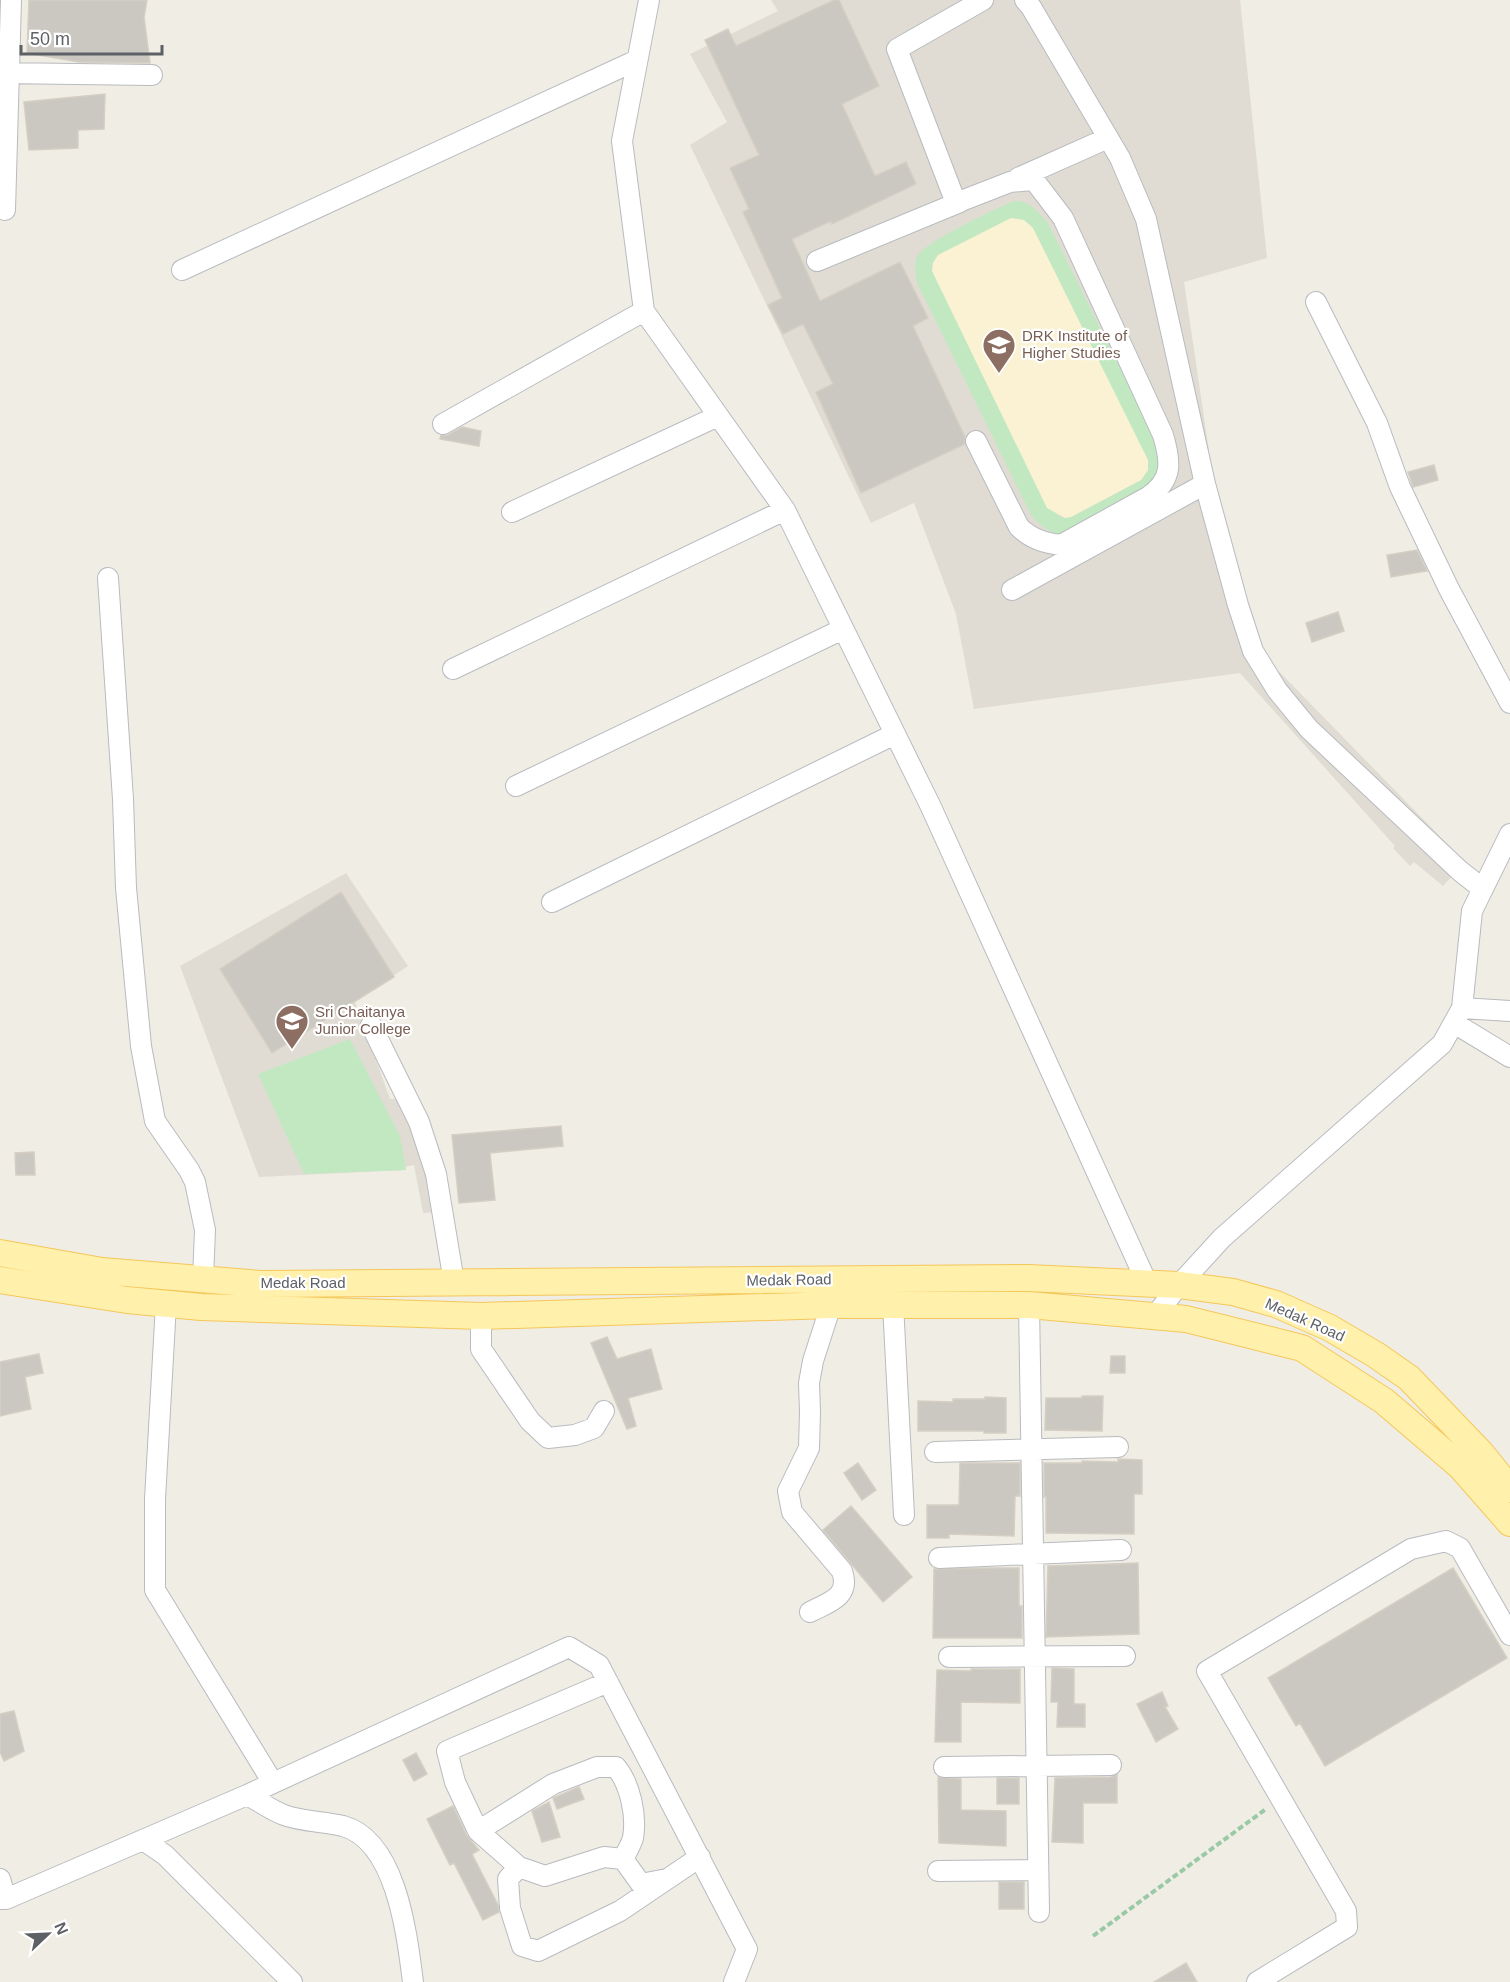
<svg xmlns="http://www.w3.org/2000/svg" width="1510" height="1982" font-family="Arial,sans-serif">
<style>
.education{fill:#e0dcd3}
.green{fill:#c2e8c1;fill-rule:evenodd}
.sand{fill:#fbf2d4}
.building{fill:#cbc8c2;stroke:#d5cfc3;stroke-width:1.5}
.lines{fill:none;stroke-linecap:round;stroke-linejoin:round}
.minor-casing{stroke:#b8bbbf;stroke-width:22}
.major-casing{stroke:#f5c759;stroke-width:28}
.path{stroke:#9ac9a6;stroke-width:4;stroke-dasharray:6 3;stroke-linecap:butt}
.minor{stroke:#fff;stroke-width:20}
.major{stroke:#fff0ab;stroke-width:26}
.labels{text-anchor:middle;stroke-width:4.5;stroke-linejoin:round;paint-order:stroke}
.education-label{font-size:15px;fill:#785e54;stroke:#fff;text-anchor:start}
.street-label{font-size:15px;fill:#5d6166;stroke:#fff}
</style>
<rect width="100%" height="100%" fill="#f0ede5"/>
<path class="education" d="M 771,0 L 1240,0 L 1267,258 L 1184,282 L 1211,465 L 1262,654 L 1465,862 L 1443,886 L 1414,862 L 1410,866 L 1393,848 L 1395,846 L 1240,673 L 974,709 L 956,614 L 914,503 L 871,523 L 690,145 L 727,122 L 690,54 L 778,11 Z
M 346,873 L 408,966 L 355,1002 L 390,1099 L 420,1098 L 439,1212 L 423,1213 L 414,1165 L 405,1167 L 406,1170 L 259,1177 L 180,966 Z"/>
<path class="green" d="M 1014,201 C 1031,201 1037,211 1048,223 L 1161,451 L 1160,479 L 1066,535 C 1050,534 1042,527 1031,515 L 918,285 C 915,277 914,266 917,257 C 922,243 997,208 1014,201 ZM 1148,470 L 1141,480 L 1071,517 L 1065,518 L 1055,514 Z
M 350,1039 L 400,1136 L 406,1170 L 304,1174 L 258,1074 Z"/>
<path class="sand" d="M 1011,218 L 1024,220 L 1033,228 L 1148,460 L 1148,470 L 1141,480 L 1071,517 L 1065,518 L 1047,508 L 932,271 L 933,263 L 938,255 Z"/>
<path class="building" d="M 29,0 L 147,0 L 144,17 L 150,63 L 79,62 L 27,53 Z
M 834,0 L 839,0 L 879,86 L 842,104 L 875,176 L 906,162 L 916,184 L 832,224 L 831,221 L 792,239 L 820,301 L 900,262 L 928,318 L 913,326 L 965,437 L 965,444 L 861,493 L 816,392 L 833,384 L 803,324 L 783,334 L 768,305 L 782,298 L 743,212 L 749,209 L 730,168 L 759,155 L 705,40 L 728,29 L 736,46 Z
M 105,94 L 104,129 L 78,130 L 78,148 L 29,150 L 24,102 Z
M 462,427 L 481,431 L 479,446 L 440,439 L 441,435 L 448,435 Z
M 1434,465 L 1438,480 L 1413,487 L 1408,472 Z
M 1417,550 L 1427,571 L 1391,577 L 1387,555 Z
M 1338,612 L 1344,631 L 1312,642 L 1306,623 Z
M 341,892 L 394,977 L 272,1053 L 220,969 Z
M 561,1126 L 563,1146 L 490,1153 L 495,1200 L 459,1203 L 452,1135 Z
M 34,1152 L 35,1175 L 16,1175 L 15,1153 Z
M 607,1337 L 617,1359 L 651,1349 L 662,1389 L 628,1398 L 636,1426 L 627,1429 L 591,1343 Z
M 39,1354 L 43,1373 L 25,1377 L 31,1409 L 0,1416 L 0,1362 Z
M 1111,1356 L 1125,1356 L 1125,1373 L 1110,1373 Z
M 1082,1396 L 1103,1396 L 1102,1431 L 1045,1430 L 1046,1398 L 1082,1398 Z
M 985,1397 L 1006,1398 L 1006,1433 L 984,1433 L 984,1431 L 918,1431 L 918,1401 L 953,1402 L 953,1399 L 985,1399 Z
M 1118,1459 L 1142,1460 L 1142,1494 L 1134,1494 L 1134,1534 L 1046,1533 L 1046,1497 L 1044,1497 L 1044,1463 L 1082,1463 L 1082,1461 L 1118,1462 Z
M 858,1463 L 876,1490 L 862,1500 L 844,1473 Z
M 960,1463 L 1020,1463 L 1020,1496 L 1015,1496 L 1014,1536 L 949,1534 L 949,1538 L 927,1538 L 927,1505 L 959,1505 Z
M 851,1506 L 912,1577 L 883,1602 L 823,1530 Z
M 1138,1563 L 1139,1634 L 1046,1637 L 1048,1566 Z
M 991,1568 L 1019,1568 L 1019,1606 L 1022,1606 L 1022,1638 L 933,1638 L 934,1569 Z
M 1453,1568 L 1507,1658 L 1325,1766 L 1300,1723 L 1296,1726 L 1268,1678 Z
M 1052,1668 L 1074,1669 L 1074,1704 L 1085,1704 L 1085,1727 L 1057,1727 L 1058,1702 L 1051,1702 Z
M 971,1669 L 1020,1669 L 1020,1703 L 961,1702 L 961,1742 L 935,1742 L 937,1670 L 971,1671 Z
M 1162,1692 L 1168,1706 L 1165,1707 L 1178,1729 L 1156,1742 L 1137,1704 Z
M 14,1711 L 24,1751 L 4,1761 L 0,1752 L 0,1714 Z
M 416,1753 L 427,1774 L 414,1781 L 403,1760 Z
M 1117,1775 L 1117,1803 L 1083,1803 L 1083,1843 L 1052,1842 L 1055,1778 L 1111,1777 Z
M 938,1777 L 961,1779 L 961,1810 L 1006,1811 L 1006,1846 L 939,1843 Z
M 997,1778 L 1019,1778 L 1019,1804 L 997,1804 Z
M 579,1787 L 584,1799 L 557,1809 L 553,1798 Z
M 549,1802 L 560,1837 L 542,1842 L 532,1811 Z
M 453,1806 L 467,1836 L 479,1850 L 472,1854 L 498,1905 L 499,1912 L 483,1920 L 454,1863 L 450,1865 L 427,1819 Z
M 999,1882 L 1024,1882 L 1024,1909 L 999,1909 Z
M 1186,1963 L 1197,1982 L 1154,1982 Z"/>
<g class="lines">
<defs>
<path id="minor" d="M 649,0 L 622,141 L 644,311 L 785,510 L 931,807 L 1147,1283
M 1025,0 L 1031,7 L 1120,158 L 1146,219 L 1205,484 L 1238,605 L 1253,651 L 1277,690 L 1309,729 L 1460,871 L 1483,889
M 0,73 L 152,75
M 1018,178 L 1108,138
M 5,210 L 11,0
M 817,261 L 960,202
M 182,270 L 637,60
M 1316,302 L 1377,423 L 1400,487 L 1449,589 L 1510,703
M 443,424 L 644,311
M 976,441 L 1019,527 C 1031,539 1045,543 1061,545 L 1148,497 C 1173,480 1171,462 1163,435 L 1063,218 L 1034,180 L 1010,182 L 956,203 L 897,49 L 983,0
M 512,512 L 718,416
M 108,578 L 123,799 L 126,888 L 141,1046 L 155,1121 L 189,1170 L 195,1182 L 205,1230 L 203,1279
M 1012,590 L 1205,484
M 453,669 L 785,510
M 516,786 L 843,629
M 552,902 L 895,734
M 1462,1008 L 1510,1011
M 1454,1023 L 1510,1057
M 371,1025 L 419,1122 L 436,1174 L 454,1282
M 166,1304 L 155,1499 L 155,1590 L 273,1783
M 893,1304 L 904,1515
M 1029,1305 L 1039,1912
M 481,1316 L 481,1349 L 530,1421 L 548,1438 L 575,1435 L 594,1428 L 604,1411
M 1155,1316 L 1179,1285 L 1222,1238 L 1442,1044 L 1462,1008 L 1472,911 L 1510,834
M 935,1452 L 1118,1447
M 939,1558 L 1121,1550
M 810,1612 C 829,1602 851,1597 842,1571 L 792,1512 L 788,1491 L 809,1448 L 810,1412 L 809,1383 L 813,1361 L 831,1305
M 949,1657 L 1125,1656
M 608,1682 L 447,1751 L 455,1782 L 478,1831 L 519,1867 L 545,1876 L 604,1857 L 623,1859 L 641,1884 L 667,1879
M 944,1767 L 1111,1765
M 247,1795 C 259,1801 271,1810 284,1815 C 303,1822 323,1821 343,1826 C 397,1841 407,1936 413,1982
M 478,1831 L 553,1784 L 597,1767 L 616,1767 C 630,1784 637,1815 633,1838 C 631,1845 626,1853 623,1859
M 143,1840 L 165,1855 L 292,1982
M 519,1867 L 508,1879 L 510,1908 L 522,1946 L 538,1951 L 620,1911 L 700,1857
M 938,1871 L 1038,1870
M 0,1879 L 6,1899
M 0,1899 L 6,1899 L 247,1795 L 569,1647 L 599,1665 L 747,1949 L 734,1982
M 1257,1982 L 1347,1927 L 1346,1911 L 1207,1671 L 1411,1549 L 1446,1541 L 1460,1548 L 1510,1635"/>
<path id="major" d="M 0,1253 L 102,1271 L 261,1284 L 1028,1278 L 1179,1285 L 1233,1292 L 1276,1304 L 1330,1328 L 1376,1355 L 1409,1378 L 1481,1453 L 1510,1489
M 0,1280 L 127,1300 L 201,1307 L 481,1316 L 831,1305 L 1029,1305 L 1186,1319 L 1302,1348 L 1384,1401 L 1460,1466 L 1510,1523"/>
</defs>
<use href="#minor" class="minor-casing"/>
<use href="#major" class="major-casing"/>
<path class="path" d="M 1093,1936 L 1266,1809"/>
<use href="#minor" class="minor"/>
<use href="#major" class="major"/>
</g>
<defs>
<symbol id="university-pin" viewBox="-11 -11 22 30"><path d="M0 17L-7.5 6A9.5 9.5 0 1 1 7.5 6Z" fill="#8d6e63" stroke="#fff"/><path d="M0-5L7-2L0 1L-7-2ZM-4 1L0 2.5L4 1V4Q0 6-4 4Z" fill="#fff"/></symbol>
</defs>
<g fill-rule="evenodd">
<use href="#university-pin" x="980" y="326" width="38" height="52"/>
<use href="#university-pin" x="273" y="1002" width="38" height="52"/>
</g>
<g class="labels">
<g class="education-label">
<text x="1022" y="341">DRK Institute of<tspan x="1022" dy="17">Higher Studies</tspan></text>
<text x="315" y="1017">Sri Chaitanya<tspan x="315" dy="17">Junior College</tspan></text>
</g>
<g class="street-label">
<text transform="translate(789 1280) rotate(-1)" y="5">Medak Road</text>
<text x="303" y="1288">Medak Road</text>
<text transform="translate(1305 1320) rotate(24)" y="5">Medak Road</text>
</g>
</g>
<g transform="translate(48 1934) rotate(67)" stroke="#ffffff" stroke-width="4.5" paint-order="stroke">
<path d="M0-4.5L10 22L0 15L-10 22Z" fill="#5d6166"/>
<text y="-9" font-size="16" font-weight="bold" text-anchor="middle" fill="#5d6166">N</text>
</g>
<path d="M21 45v9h141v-9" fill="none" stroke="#5d6166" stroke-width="3"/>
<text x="30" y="45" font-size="18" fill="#5d6166" stroke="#ffffff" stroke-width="4.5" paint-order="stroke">50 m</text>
</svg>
